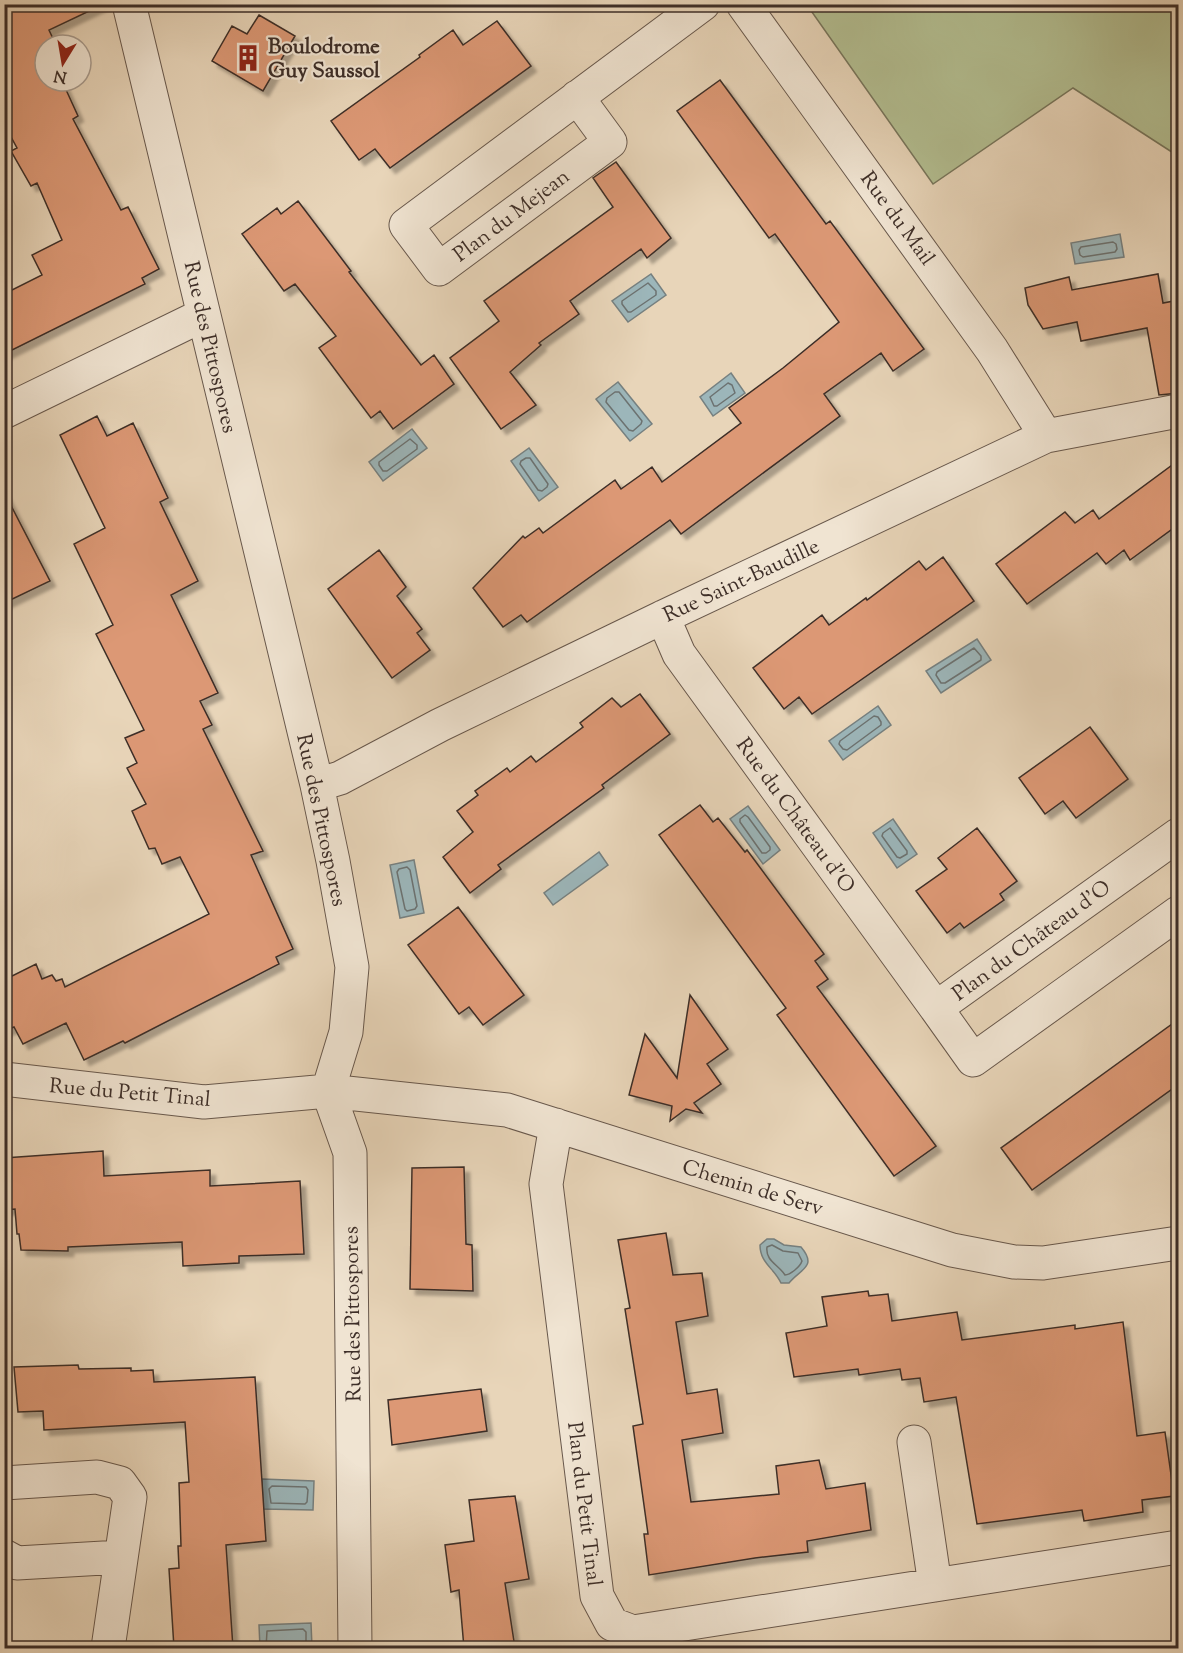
<svg xmlns="http://www.w3.org/2000/svg" width="1183" height="1653" font-family="'Sorts Mill Goudy',serif">
<style>
.green{fill:#b3be91;stroke:#78765c;stroke-width:1.5}
.water{fill:#9cb6ba;stroke:#768080;stroke-width:1.5}
.lines{fill:none;stroke-linecap:round;stroke-linejoin:round}
.shore{stroke:#6c7271;stroke-width:1.5}
.building{fill:#dc9874;stroke:#3d2e28;stroke-width:1.5;filter:url(#shadow)}
.minor-casing{stroke:#68584c;stroke-width:35}
.minor{stroke:#f0e4d2;stroke-width:33}
.labels{text-anchor:middle;stroke-width:4.5;stroke-linejoin:round;paint-order:stroke}
.poi-label{font-size:21px;font-weight:bold;fill:#3d2e28;stroke:#f0e4d2;text-anchor:start}
.street-label{font-size:21px;fill:#3d2e28;stroke:#f0e4d2}
</style>
<defs>
<filter id="shadow"><feDropShadow dx="5.5" dy="5.5" stdDeviation="1.5" flood-color="#0004"/></filter>
</defs>
<rect width="100%" height="100%" fill="#e8d5b9"/>
<filter id="stains"><feTurbulence type="fractalNoise" baseFrequency=".00333" numOctaves="4"/><feColorMatrix values="0 0 0 0 .2 0 0 0 0 .09 0 0 0 0 .02 0 0 0 .5 -.17"/></filter>
<radialGradient id="worn" r=".72"><stop offset=".6" stop-color="#630" stop-opacity="0"/><stop offset="1" stop-color="#630" stop-opacity=".3"/></radialGradient>
<path class="green" d="M 807,5 L 1178,5 L 1178,156 L 1073,88 L 933,184 Z"/>
<path class="water" d="M 1120,234 L 1124,257 L 1075,264 L 1071,243 Z
M 651,274 L 666,295 L 628,322 L 612,301 Z
M 731,373 L 745,393 L 713,416 L 700,397 Z
M 618,382 L 652,424 L 630,441 L 596,399 Z
M 412,429 L 427,448 L 383,481 L 369,462 Z
M 529,448 L 558,487 L 539,501 L 511,461 Z
M 977,639 L 991,660 L 941,693 L 926,671 Z
M 878,706 L 891,725 L 843,760 L 829,741 Z
M 748,806 L 780,850 L 763,864 L 730,819 Z
M 893,819 L 917,854 L 897,868 L 873,833 Z
M 599,852 L 608,865 L 553,905 L 544,893 Z
M 414,860 L 424,913 L 400,918 L 390,865 Z
M 767,1239 L 774,1239 L 784,1245 L 801,1247 C 818,1267 800,1269 789,1283 L 781,1283 C 774,1268 760,1263 760,1245 Z
M 262,1479 L 314,1481 L 313,1510 L 263,1509 Z
M 311,1623 L 312,1647 L 260,1648 L 259,1625 Z"/>
<g class="lines">
<path class="shore" d="M 1113,242 L 1116,244 L 1117,249 L 1115,252 L 1083,257 L 1080,255 L 1079,250 L 1081,247 Z
M 648,283 L 656,291 L 656,295 L 631,312 L 628,312 L 622,304 L 622,301 Z
M 728,383 L 732,385 L 735,393 L 717,406 L 714,406 L 710,397 Z
M 615,392 L 619,392 L 642,421 L 641,424 L 633,431 L 629,430 L 606,402 L 607,398 Z
M 410,439 L 417,445 L 417,449 L 387,471 L 383,471 L 379,465 L 379,462 Z
M 526,458 L 530,458 L 548,484 L 547,487 L 542,491 L 538,490 L 520,464 L 521,461 Z
M 974,648 L 981,656 L 981,660 L 945,683 L 941,683 L 936,675 L 937,672 Z
M 874,716 L 878,717 L 881,722 L 881,725 L 847,750 L 843,749 L 839,744 L 840,741 Z
M 745,815 L 748,817 L 770,847 L 770,850 L 766,853 L 762,853 L 740,822 L 740,819 Z
M 890,828 L 907,851 L 907,854 L 900,858 L 897,857 L 882,836 L 883,833 Z
M 407,867 L 410,870 L 417,906 L 415,909 L 407,911 L 405,909 L 397,872 L 399,869 Z
M 772,1245 L 783,1251 L 798,1253 L 802,1261 C 800,1267 790,1275 785,1275 C 779,1265 765,1261 767,1247 Z
M 272,1486 L 306,1487 L 308,1490 L 307,1502 L 305,1504 L 271,1503 L 269,1489 Z
M 266,1648 L 267,1631 L 303,1629 L 306,1632 L 306,1648"/>
</g>
<path class="building" d="M 4,4 L 104,4 L 49,30 L 56,45 L 45,45 L 45,81 L 62,81 L 78,116 L 73,119 L 121,210 L 128,207 L 159,269 L 142,278 L 145,284 L 4,354 L 4,294 L 42,275 L 32,255 L 62,240 L 37,183 L 31,186 L 11,151 L 17,148 L 4,124 Z
M 259,15 L 295,36 L 263,91 L 212,61 L 232,26 L 247,34 Z
M 497,21 L 531,66 L 390,168 L 375,149 L 359,160 L 331,121 L 420,57 L 419,55 L 453,30 L 463,45 Z
M 720,80 L 826,224 L 830,221 L 924,349 L 893,371 L 881,353 L 824,394 L 840,416 L 681,534 L 670,520 L 527,622 L 521,615 L 503,627 L 473,588 L 523,536 L 525,538 L 539,528 L 543,533 L 615,480 L 621,489 L 652,467 L 662,482 L 741,423 L 729,408 L 783,368 L 839,322 L 775,234 L 769,238 L 677,111 Z
M 616,162 L 671,238 L 647,258 L 641,249 L 570,301 L 579,314 L 539,343 L 541,345 L 510,372 L 536,405 L 501,429 L 450,358 L 499,321 L 484,301 L 613,207 L 593,178 Z
M 298,201 L 351,271 L 349,272 L 421,365 L 434,355 L 454,384 L 393,429 L 380,411 L 371,418 L 319,348 L 336,336 L 295,284 L 284,291 L 242,234 L 277,208 L 281,214 Z
M 1158,274 L 1163,303 L 1179,300 L 1179,393 L 1159,395 L 1147,328 L 1081,341 L 1077,322 L 1043,329 L 1028,305 L 1025,288 L 1069,277 L 1072,290 Z
M 97,416 L 107,436 L 133,423 L 168,498 L 160,502 L 198,581 L 171,595 L 218,693 L 200,701 L 212,725 L 203,729 L 263,851 L 251,855 L 293,949 L 276,957 L 279,964 L 125,1043 L 123,1041 L 84,1060 L 66,1023 L 23,1044 L 14,1027 L 4,1031 L 4,980 L 36,964 L 42,979 L 52,975 L 56,981 L 62,979 L 65,987 L 209,914 L 180,857 L 162,864 L 155,848 L 149,849 L 132,811 L 146,804 L 127,768 L 137,763 L 125,738 L 144,730 L 96,634 L 113,625 L 74,544 L 105,528 L 60,435 Z
M 1179,460 L 1179,524 L 1130,560 L 1124,550 L 1106,564 L 1097,553 L 1027,604 L 996,564 L 1065,512 L 1075,523 L 1093,510 L 1099,519 Z
M 4,492 L 50,581 L 4,603 Z
M 379,550 L 406,587 L 397,596 L 422,629 L 417,633 L 430,650 L 392,678 L 328,589 Z
M 943,557 L 974,601 L 812,714 L 799,697 L 784,709 L 753,668 L 822,615 L 829,625 L 866,598 L 867,600 L 919,561 L 926,570 Z
M 640,694 L 670,734 L 602,785 L 604,788 L 498,865 L 501,869 L 470,893 L 443,857 L 473,832 L 457,811 L 478,795 L 475,791 L 507,768 L 510,772 L 531,756 L 536,762 L 583,727 L 580,723 L 612,698 L 621,707 Z
M 1090,727 L 1128,779 L 1076,818 L 1063,801 L 1045,814 L 1019,778 Z
M 700,805 L 713,822 L 718,818 L 745,852 L 747,850 L 824,954 L 815,961 L 828,979 L 817,987 L 936,1146 L 894,1176 L 777,1015 L 786,1008 L 659,835 Z
M 977,828 L 1017,881 L 1000,894 L 1004,900 L 964,928 L 960,923 L 947,933 L 916,891 L 947,869 L 938,858 Z
M 458,907 L 524,995 L 483,1025 L 469,1007 L 459,1014 L 408,945 Z
M 690,995 L 728,1049 L 707,1064 L 721,1084 L 694,1103 L 702,1113 L 686,1109 L 670,1121 L 672,1106 L 629,1095 L 645,1034 L 677,1078 Z
M 1179,1019 L 1179,1084 L 1032,1190 L 1001,1148 Z
M 103,1151 L 104,1176 L 210,1170 L 210,1186 L 300,1181 L 304,1254 L 239,1256 L 239,1263 L 183,1266 L 182,1242 L 68,1247 L 68,1251 L 21,1250 L 19,1234 L 17,1234 L 15,1209 L 4,1210 L 4,1158 Z
M 464,1167 L 466,1244 L 472,1245 L 473,1291 L 410,1289 L 412,1168 Z
M 666,1233 L 673,1275 L 702,1273 L 708,1316 L 676,1322 L 687,1394 L 717,1389 L 723,1433 L 682,1440 L 691,1502 L 779,1494 L 776,1466 L 819,1460 L 826,1489 L 865,1483 L 871,1530 L 807,1541 L 808,1552 L 755,1558 L 649,1575 L 644,1534 L 648,1534 L 633,1426 L 643,1424 L 625,1309 L 630,1308 L 618,1240 Z
M 868,1291 L 869,1296 L 888,1294 L 892,1321 L 957,1312 L 962,1340 L 1075,1325 L 1075,1329 L 1123,1322 L 1137,1436 L 1165,1432 L 1174,1496 L 1142,1500 L 1143,1512 L 1084,1521 L 1082,1510 L 977,1524 L 956,1397 L 924,1402 L 920,1378 L 902,1380 L 900,1369 L 859,1375 L 858,1369 L 794,1377 L 786,1333 L 827,1326 L 822,1297 Z
M 78,1365 L 79,1369 L 131,1368 L 131,1371 L 153,1370 L 154,1382 L 255,1377 L 266,1541 L 226,1545 L 233,1648 L 174,1648 L 169,1569 L 179,1568 L 178,1546 L 181,1546 L 179,1483 L 189,1482 L 185,1422 L 44,1430 L 43,1411 L 18,1412 L 14,1367 Z
M 481,1389 L 487,1431 L 392,1445 L 388,1400 Z
M 515,1496 L 529,1579 L 505,1583 L 515,1648 L 464,1648 L 459,1590 L 451,1592 L 445,1545 L 474,1541 L 469,1500 Z"/>
<g class="lines">
<defs>
<path id="minor" d="M 129,4 L 317,785 L 333,861 L 352,967 L 346,1032 L 328,1091 L 350,1153 L 355,1648
M 743,4 L 992,350 L 1046,436
M 577,97 L 610,142 L 439,269 L 406,225 L 703,4
M 4,412 L 203,315
M 663,617 L 679,654 L 936,1008
M 317,785 L 340,778 L 440,725 L 663,617 L 1046,436 L 1178,411
M 1178,835 L 936,1008 L 973,1060 L 1178,913
M 4,1079 L 204,1102 L 328,1091 L 507,1110 L 952,1250 L 1014,1262 L 1043,1263 L 1178,1243
M 556,1125 L 546,1184 L 597,1596 L 612,1624 L 633,1632 L 1178,1547
M 914,1442 L 935,1585
M 4,1483 L 97,1477 L 120,1483 L 130,1497 L 108,1648
M 4,1556 L 17,1563 L 121,1557"/>
</defs>
<use href="#minor" class="minor-casing"/>
<use href="#minor" class="minor"/>
</g>
<defs>
<symbol id="building-bare" viewBox="-9 -9 18 18"><path d="M-4-6H4V6H1V3H-1V6H-4ZM-2.5-4.3h1.7v1.8h-1.7ZM.8-4.3h1.7v1.8H.8ZM-2.5-1h1.7V.8h-1.7ZM.8-1h1.7V.8H.8Z" fill="#8f2418" stroke="#f0e4d2" stroke-width="2.5" paint-order="stroke"/></symbol>
</defs>
<g fill-rule="evenodd">
<use href="#building-bare" x="229" y="39" width="38" height="38"/>
</g>
<g class="labels">
<g class="poi-label">
<text x="268" y="53">Boulodrome<tspan x="268" dy="24">Guy Saussol</tspan></text>
</g>
<g class="street-label">
<text transform="translate(511 215) rotate(-37)" y="7">Plan du Mejean</text>
<text transform="translate(898 218) rotate(54)" y="7">Rue du Mail</text>
<text transform="translate(211 347) rotate(77)" y="7">Rue des Pittospores</text>
<text transform="translate(741 580) rotate(-25)" y="7">Rue Saint-Baudille</text>
<text transform="translate(796 815) rotate(54)" y="7">Rue du Château d'O</text>
<text transform="translate(322 820) rotate(78)" y="7">Rue des Pittospores</text>
<text transform="translate(1031 940) rotate(-36)" y="7">Plan du Château d'O</text>
<text transform="translate(130 1092) rotate(5)" y="7">Rue du Petit Tinal</text>
<text transform="translate(753 1187) rotate(17)" y="7">Chemin de Serv</text>
<text transform="translate(352 1314) rotate(-91)" y="7">Rue des Pittospores</text>
<text transform="translate(585 1504) rotate(83)" y="7">Plan du Petit Tinal</text>
</g>
</g>
<rect width="1183" height="1653" fill="none" stroke="#e8d5b9" stroke-width="24"/>
<rect x="6" y="6" width="1171" height="1641" fill="none" stroke="#3d2e28" stroke-width="3"/>
<rect x="12" y="12" width="1159" height="1629" fill="none" stroke="#3d2e28" stroke-width="1.5"/>
<g transform="translate(63 63) rotate(191)"><circle r="28" fill="#f0e4d2" stroke="#a89b8e" stroke-width="1.5"/>
<path d="M0-4.5L10 22L0 15L-10 22Z" fill="#8f2418"/>
<text y="-9" font-size="16" font-weight="bold" text-anchor="middle" fill="#3d2e28">N</text>
</g>
<rect width="100%" height="100%" filter="url(#stains)"/>
<rect width="100%" height="100%" fill="url(#worn)"/>
</svg>
